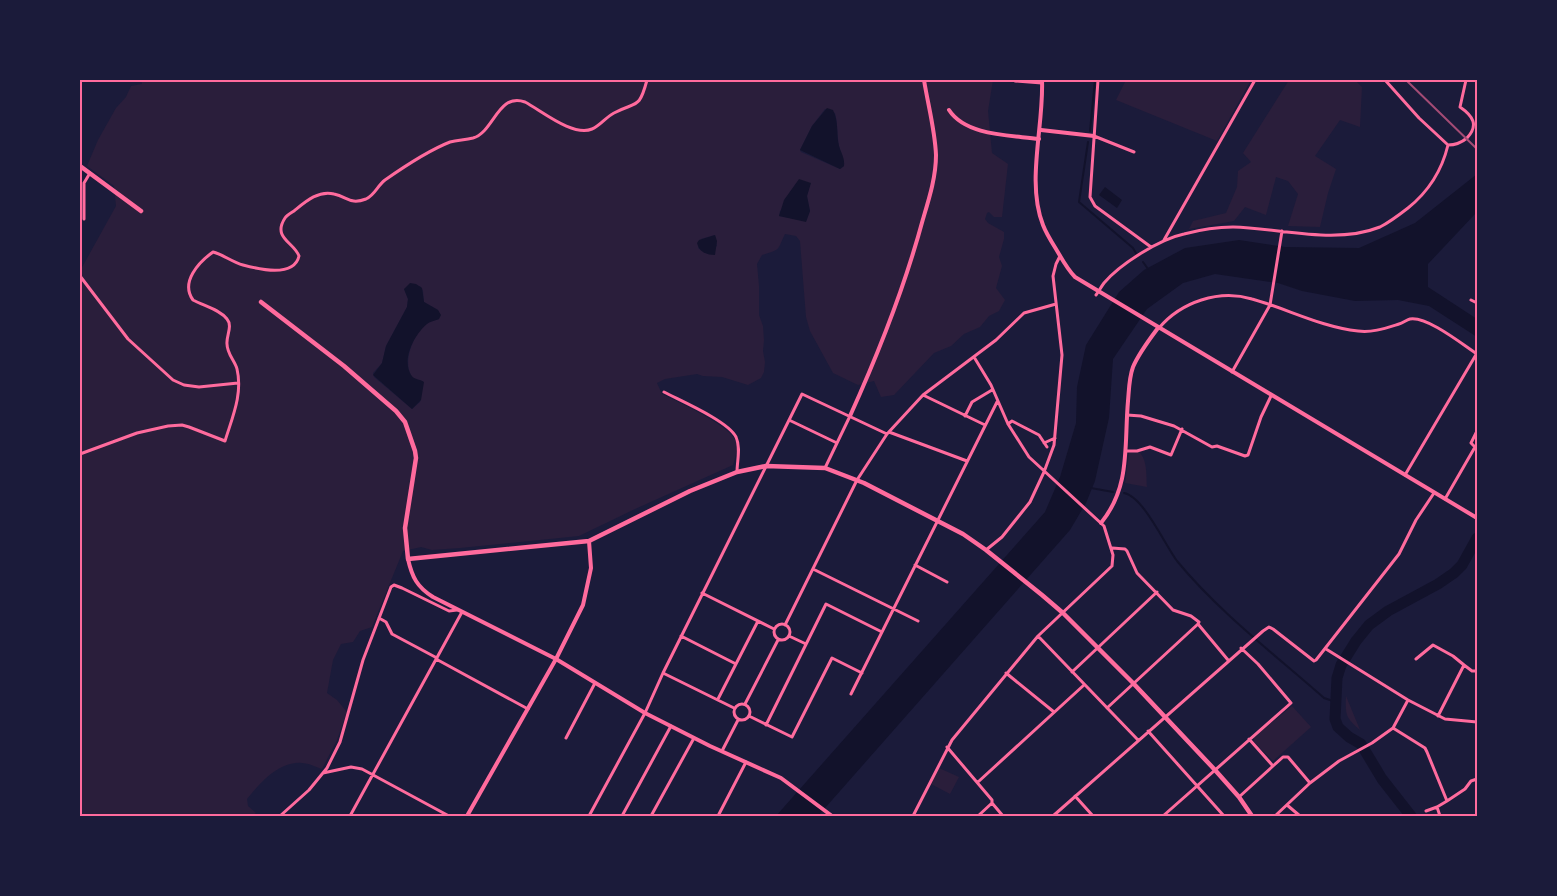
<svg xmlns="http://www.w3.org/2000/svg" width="1557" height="896" font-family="'Open Sans',sans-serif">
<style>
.green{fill:#2a1e3b;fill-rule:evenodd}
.water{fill:#12122b}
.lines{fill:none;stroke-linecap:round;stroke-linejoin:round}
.stream{stroke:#12122b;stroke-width:2}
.river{stroke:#12122b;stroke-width:11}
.minor{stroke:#ff6b9d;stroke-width:3}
.tertiary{stroke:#ff6b9d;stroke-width:4}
.secondary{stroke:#ff6b9d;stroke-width:4}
.primary{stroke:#ff6b9d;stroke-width:4.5}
.rail{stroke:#a44b75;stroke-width:2}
.neatline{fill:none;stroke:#ff6b9d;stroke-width:2}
</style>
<rect width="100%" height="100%" fill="#1b1b3a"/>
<path class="green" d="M 141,80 L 993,80 L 988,111 L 992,153 L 1008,164 L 1002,217 L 994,217 L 989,212 L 987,213 L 985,219 L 988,223 L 1004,232 L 1004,239 L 999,257 L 1002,266 L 996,288 L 1005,300 L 999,311 L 989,316 L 980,327 L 964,334 L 951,346 L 934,353 L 894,395 L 881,397 L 874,381 L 858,385 L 833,373 L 810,331 L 806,317 L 800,241 L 796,236 L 785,234 C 777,250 782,249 762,255 L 757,264 L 759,286 L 759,315 L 763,326 L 764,340 L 763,351 L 765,362 L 764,372 L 761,378 L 748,385 L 722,377 L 703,376 L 697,374 L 665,379 L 657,383 L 662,394 C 678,402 732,426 736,442 C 738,450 735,458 733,465 L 635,509 L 579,536 L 460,548 L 432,550 L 421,547 L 403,551 L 372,627 L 360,631 L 353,642 L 341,644 L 333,660 L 327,693 L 337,700 L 347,712 L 337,740 L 322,769 C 316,767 308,763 302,763 C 279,761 260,783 247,799 L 248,806 L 256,813 L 252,816 L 80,816 L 80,271 L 116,206 L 114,186 L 87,166 L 98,140 L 116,108 L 126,97 L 131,86 L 142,84 ZM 825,109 L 835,113 C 838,124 837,135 839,146 C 841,153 844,158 844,166 L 840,169 L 801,152 L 800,150 L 812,126 ZM 810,183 L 807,196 L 810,211 L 806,221 L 779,216 L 780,211 ZM 715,235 L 717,246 L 705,253 L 698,248 L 701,239 ZM 420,286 L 423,291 L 424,302 L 438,310 L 439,319 C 436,320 433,320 431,321 C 416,327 405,356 409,370 C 412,382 425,386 420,402 L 412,409 L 374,377 L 373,373 L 382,363 L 386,346 L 407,307 L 408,299 L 404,289 Z
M 1126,80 L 1251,80 L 1217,141 L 1116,100 Z
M 1289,80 L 1355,80 L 1362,87 L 1360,127 L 1340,120 L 1315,156 L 1336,169 L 1328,193 L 1320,227 L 1288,226 L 1298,194 L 1288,181 L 1276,177 L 1266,215 L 1245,207 L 1234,221 L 1189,229 L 1193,221 L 1226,213 L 1237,187 L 1238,171 L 1251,162 L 1243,153 Z
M 1139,452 C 1148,460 1146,477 1147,487 L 1125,483 L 1129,453 Z
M 1346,696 L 1360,730 C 1346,718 1345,715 1346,696 Z
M 1292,706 L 1311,727 L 1273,761 L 1254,742 L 1254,737 Z
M 939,768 L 959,777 L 950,794 L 931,784 Z"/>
<path class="water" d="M 827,108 L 833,110 C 839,122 836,134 839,146 C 841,153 845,158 844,166 L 840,169 L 800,150 L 812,126 Z
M 1477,174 L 1477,210 L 1475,214 L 1428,264 L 1428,287 L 1477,319 L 1477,337 L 1429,306 L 1398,300 L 1355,301 L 1302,291 L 1278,283 L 1215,274 L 1183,283 L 1147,309 L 1113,359 L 1109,418 L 1095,481 L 1086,503 L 1070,530 L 818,816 L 776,816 L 1045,512 L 1060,477 L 1076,423 L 1077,387 L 1086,345 L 1119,292 L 1144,270 L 1185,248 L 1239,240 L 1285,247 L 1359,248 L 1415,223 Z
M 799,179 L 811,183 L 807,196 L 810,211 L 806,222 L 779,216 L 784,200 Z
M 1105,187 L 1122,200 L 1117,208 L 1099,195 Z
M 715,235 L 717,241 L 715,255 C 707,255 699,252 697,243 L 699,240 Z
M 410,283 L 416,284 L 422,288 L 424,302 L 438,310 L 441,315 L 439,319 C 434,321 431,321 427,324 C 415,334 401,359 411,375 C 414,380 420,379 424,382 L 421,400 L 412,409 L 373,375 L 382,363 L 386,346 L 407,307 L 408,299 L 404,289 Z"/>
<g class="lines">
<path class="stream" d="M 1090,131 L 1095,80
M 1088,142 L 1079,202 L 1133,248 L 1137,255
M 1143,262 L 1148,269
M 1091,488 L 1113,492
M 1124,493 C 1143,496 1165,545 1177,561 C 1219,612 1274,654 1324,698 L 1336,702"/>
<path class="river" d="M 1411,816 L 1382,779 L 1361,744 L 1349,737 L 1338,727 L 1335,719 L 1337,678 L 1341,665 L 1356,641 L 1369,625 L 1388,611 L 1438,584 L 1454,573 L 1462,565 L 1477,538"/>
<path class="minor" d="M 1098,80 L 1090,197 L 1095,206 L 1151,247
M 1385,80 L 1419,118 L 1448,145 C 1456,145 1461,143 1467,138 C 1479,125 1473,116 1460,107 L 1466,80
M 1015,81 L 1042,83
M 1094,136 L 1134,152
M 84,219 L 84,183 L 90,173
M 1164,240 L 1255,80
M 80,276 L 128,339 L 173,380 L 184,385 L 199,387 L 238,383
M 1096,295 C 1099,291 1101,287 1104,283 C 1120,264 1160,239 1184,234 C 1199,230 1217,227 1233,227 C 1280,228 1335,245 1380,227 C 1390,222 1399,215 1408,208 C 1428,192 1442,170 1448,145
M 1471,300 L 1477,303
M 1159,328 C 1181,302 1219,289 1252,299 C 1288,309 1321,327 1358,331 C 1372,333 1386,328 1399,324 C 1403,323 1406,320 1410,319 C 1427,316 1462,344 1477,354
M 1232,372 L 1270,305 L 1282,231
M 664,392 C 681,401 728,421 736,437 C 741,448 737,461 737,472
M 923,395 L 985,425
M 1127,415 L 1141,416 L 1174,426 L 1212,447 L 1217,446 L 1245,456 L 1248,455 L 1261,417 L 1271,396
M 965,416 L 972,402 L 992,390
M 789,420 L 837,443
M 1008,424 L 1012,421 L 1039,435 L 1047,447
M 889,432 L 967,461
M 1044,443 L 1055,438
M 1126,451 L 1137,451 L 1150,447 L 1171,455 L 1182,429
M 80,454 L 137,433 L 168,426 L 182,425 L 189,427 L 225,441 C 232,418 243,394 237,369 C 235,361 227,354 227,344 C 226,336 233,326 227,319 C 219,309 204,306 193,300 C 180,282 199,262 213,252 C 224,255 232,262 243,265 C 258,269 294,278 299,256 C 294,242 272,238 285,218 C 287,215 291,213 294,211 C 305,202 318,190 334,194 C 348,197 350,205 366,199 C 375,195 377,186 385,180 C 405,166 427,151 450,142 C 458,140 465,140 473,138 C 494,132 498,92 525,102 C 542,111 573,137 592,129 C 600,126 606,117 614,113 C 637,101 639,110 647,80
M 825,468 L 850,416
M 1405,475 L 1477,353
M 1445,499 L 1475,447 L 1471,443 L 1477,431
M 1112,548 L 1125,549 L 1127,551 L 1137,573 L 1173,610 L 1191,616 L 1199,622 L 1198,624 L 1228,660
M 986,550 L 1002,537 L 1030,502 L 1044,472 L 1054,445 L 1062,355 L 1053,276 L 1056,264 L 1060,256
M 915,565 L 947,582
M 813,569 L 918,621
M 702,593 L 774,629
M 379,618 L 386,622 L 392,634 L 437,658
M774 632a8 8 0 1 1 16 0a8 8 0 1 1-16 0Z
M 785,625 L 857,480 L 887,434 L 923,395 L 996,340 L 1024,313 L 1056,304
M 681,636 L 736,664
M 789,636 L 806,644
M 1038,636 L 1138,740
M 1326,649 L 1408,700 L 1445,719 L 1477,722
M 436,659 L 528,709
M 1416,659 L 1433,645 L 1453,656 L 1464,665
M 1072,672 L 1157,592
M 663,673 L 734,708
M 1006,673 L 1054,712
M 851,694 L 997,402
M 718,699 L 758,621
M734 712a8 8 0 1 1 16 0a8 8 0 1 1-16 0Z
M 745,704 L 778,640
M 1107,708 L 1198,624
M 749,716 L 792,737 L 832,658 L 862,673
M 1438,716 L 1464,665 L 1472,671 L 1477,671
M 766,725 L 826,604 L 882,632
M 1393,728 L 1425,748 L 1427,752 L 1447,801 L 1437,807 L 1440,816
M 1148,731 L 1224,816
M 566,738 L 595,683
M 1249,739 L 1273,766 L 1283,757 L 1288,757 L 1310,783
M 947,747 L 992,800 L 992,803 L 1003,816
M 722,751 L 738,720
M 323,773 L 351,767 L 362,769 L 449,816
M 978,782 L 1084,685
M 1075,796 L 1093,816
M 1239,797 L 1273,766
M 1447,801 L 1465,789 L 1471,781 L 1477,779
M 1287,805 L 1300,816
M 1426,811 L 1437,807
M 280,816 L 309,790 L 327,768 L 340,742 L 363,660 L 391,587 L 394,585 L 402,588 L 449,611 L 457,610
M 350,816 L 462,612
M 589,816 L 645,713 L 663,673 L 802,394 L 887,434
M 622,816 L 671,726
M 651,816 L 694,738
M 718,816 L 746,762
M 913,816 L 952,740 L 1038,636 L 1112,566 L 1113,555 L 1104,526 L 1029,457 L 1008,424 L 991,385 L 974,357
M 978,816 L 992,803
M 1053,816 L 1263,631 L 1269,627 L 1273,629 L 1314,661 L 1316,660 L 1399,554 L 1416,520 L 1434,493
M 1163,816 L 1291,703 L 1258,664 L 1241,648
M 1275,816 L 1310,783 L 1339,761 L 1372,743 L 1393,728 L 1408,700"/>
<path class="tertiary" d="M 949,110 C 966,136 1010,135 1039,139
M 1041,130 L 1094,136
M 850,416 C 879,352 905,286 923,219 C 929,199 936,177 936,155 C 935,130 928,105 924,80
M 1101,523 C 1131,486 1124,446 1128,401 C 1129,390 1129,378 1133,367 C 1139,353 1149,340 1158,328
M 408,559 C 412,577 417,587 433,597 L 556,659 L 645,713 L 710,746 L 781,778 L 832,816"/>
<path class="secondary" d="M 1042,80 C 1044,126 1026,182 1043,225 C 1046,233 1051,241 1056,249 C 1062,259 1067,269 1075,277 L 1477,518
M 467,816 L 556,659 L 583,605 L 591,568 L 589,541"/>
<path class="primary" d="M 80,166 L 141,211
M 261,302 L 344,366 L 396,411 L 405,422 L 415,451 L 416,458 L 405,528 L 408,559 L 589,541 L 690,491 L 737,472 L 766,466 L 825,468 L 864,483 L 963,534 L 986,550 L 1042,595 L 1063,613 L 1133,683 L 1215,770 L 1239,797 L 1252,816"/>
<path class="rail" d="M 1406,80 L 1477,149"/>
</g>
<rect width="1557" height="896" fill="none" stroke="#1b1b3a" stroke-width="162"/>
<rect x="81" y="81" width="1395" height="734" class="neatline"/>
</svg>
